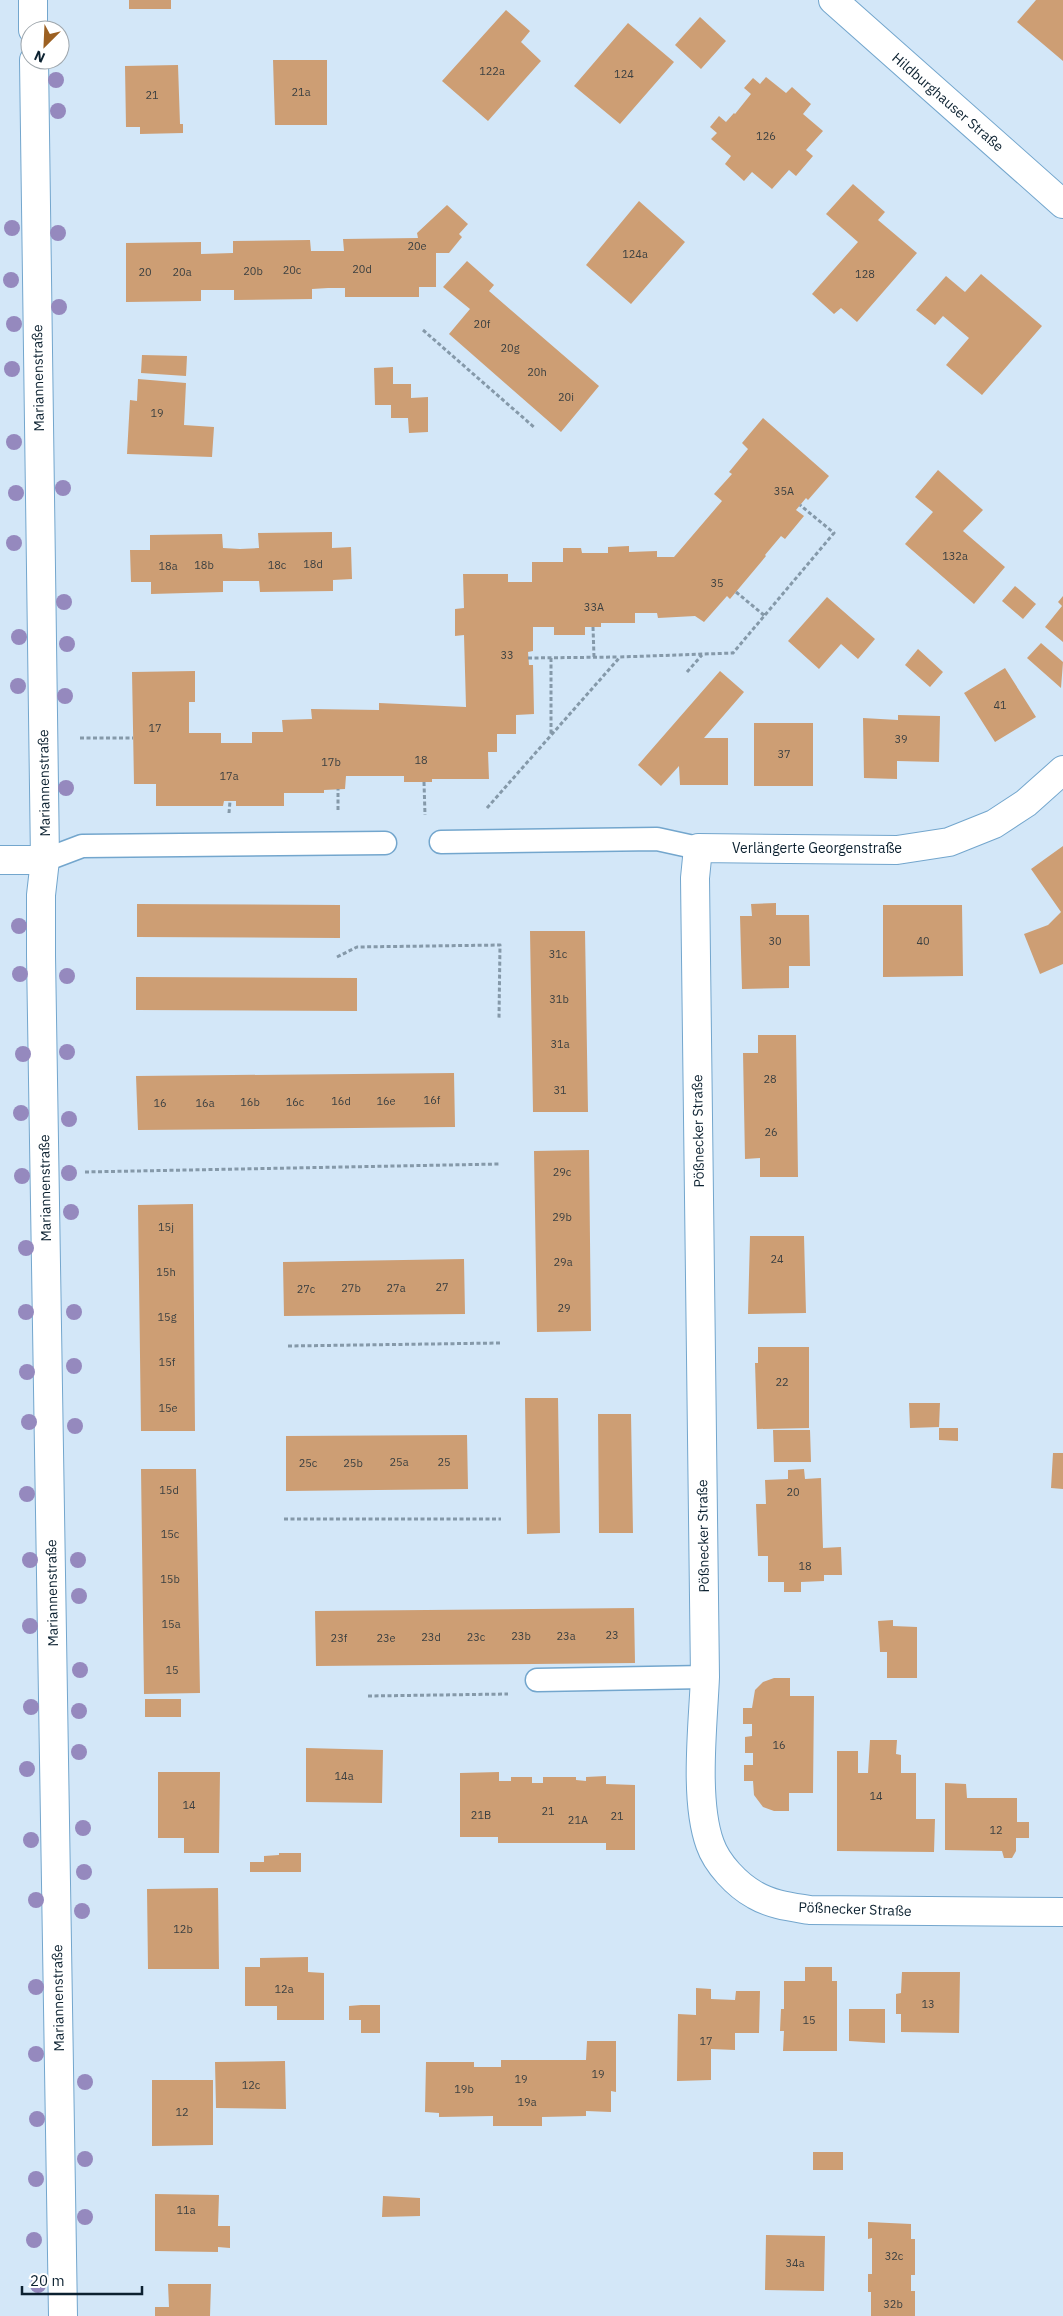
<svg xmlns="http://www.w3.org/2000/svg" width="1063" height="2316" font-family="'IBM Plex Sans',sans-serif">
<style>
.building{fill:#cd9e74}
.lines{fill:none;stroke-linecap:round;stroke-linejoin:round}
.service-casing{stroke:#73a6cd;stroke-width:25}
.minor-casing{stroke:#73a6cd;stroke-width:30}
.tertiary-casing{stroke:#73a6cd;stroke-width:30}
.secondary-casing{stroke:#73a6cd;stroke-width:30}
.path{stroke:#8599a9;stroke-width:3;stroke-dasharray:4 2.5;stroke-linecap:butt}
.service{stroke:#fff;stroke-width:22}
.minor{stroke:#fff;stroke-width:28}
.tertiary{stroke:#fff;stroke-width:28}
.secondary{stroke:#fff;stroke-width:28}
.tree{fill:#9589be}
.labels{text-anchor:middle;stroke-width:5;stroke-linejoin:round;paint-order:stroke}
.number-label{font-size:11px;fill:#3c4041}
.street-label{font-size:14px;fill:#0c2130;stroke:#fff}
</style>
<rect width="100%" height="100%" fill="#d3e7f8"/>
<path class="building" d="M 129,0 L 171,0 L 171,9 L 129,9 Z
M 1036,0 L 1063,0 L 1063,61 L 1017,22 Z
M 506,10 L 530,31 L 521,42 L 541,61 L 488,121 L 442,81 Z
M 700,17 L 726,41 L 701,69 L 675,45 Z
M 628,23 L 674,62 L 620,124 L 574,86 Z
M 273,60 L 327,60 L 327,125 L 275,125 Z
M 178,65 L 180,124 L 183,124 L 183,133 L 140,134 L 140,127 L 126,127 L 125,66 Z
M 766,77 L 786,93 L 792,87 L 811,104 L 803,114 L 823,131 L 806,150 L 813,156 L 796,176 L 789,170 L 772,189 L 752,172 L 744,181 L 725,164 L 731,156 L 711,139 L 717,133 L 710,127 L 719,116 L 726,122 L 734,113 L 735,114 L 751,94 L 744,88 L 753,78 L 760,84 Z
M 853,184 L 885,212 L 878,220 L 917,253 L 857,322 L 841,308 L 834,314 L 812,294 L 858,242 L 826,214 Z
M 639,201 L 685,242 L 631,304 L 586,265 Z
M 447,205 L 468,224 L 459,234 L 462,237 L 449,253 L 436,253 L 436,287 L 419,287 L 419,297 L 345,297 L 345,288 L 328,288 L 312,289 L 312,299 L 234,300 L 234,290 L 201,290 L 201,301 L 126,302 L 126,243 L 201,242 L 201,254 L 233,253 L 233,241 L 310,240 L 311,251 L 344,251 L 343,239 L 418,238 L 417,233 Z
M 467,261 L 494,285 L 489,291 L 599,386 L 561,432 L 449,334 L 470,309 L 443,287 Z
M 981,274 L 1042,326 L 982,395 L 946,365 L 969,338 L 943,316 L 935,325 L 916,310 L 946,276 L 965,292 Z
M 142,355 L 187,356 L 186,376 L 141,373 Z
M 393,367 L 393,384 L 411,384 L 411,398 L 428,397 L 428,432 L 409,433 L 408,418 L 391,418 L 391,405 L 375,405 L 374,368 Z
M 138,379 L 186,383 L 184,425 L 214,427 L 212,457 L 127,454 L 130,400 L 137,401 Z
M 763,418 L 829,476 L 808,500 L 806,498 L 796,510 L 804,516 L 785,539 L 781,536 L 765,555 L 766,556 L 730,599 L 727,596 L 704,622 L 695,616 L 658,618 L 657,613 L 635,613 L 635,623 L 601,623 L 601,627 L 585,627 L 585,635 L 554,635 L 554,627 L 533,627 L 533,651 L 528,652 L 529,665 L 533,665 L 534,714 L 516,715 L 516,734 L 497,734 L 497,752 L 488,752 L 489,779 L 432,779 L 432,782 L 404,782 L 404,776 L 346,776 L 345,789 L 324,790 L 324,793 L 284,793 L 284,806 L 236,806 L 236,801 L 224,801 L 223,806 L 156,806 L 156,784 L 134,784 L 132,672 L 195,671 L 195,702 L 189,702 L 189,733 L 221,733 L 221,743 L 252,743 L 252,732 L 283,732 L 282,720 L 312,719 L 311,709 L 379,710 L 379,703 L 466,707 L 464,635 L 455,636 L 455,609 L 464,608 L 463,574 L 508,574 L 508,582 L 532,582 L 532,562 L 563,562 L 563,548 L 581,548 L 582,553 L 608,553 L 608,547 L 629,546 L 629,552 L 657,551 L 657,557 L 674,557 L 722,501 L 714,494 L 732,474 L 729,472 L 748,449 L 742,443 Z
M 938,470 L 983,510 L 963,531 L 1005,567 L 974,604 L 905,544 L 933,512 L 915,497 Z
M 332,532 L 332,548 L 351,547 L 352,579 L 333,580 L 333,591 L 260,592 L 259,581 L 223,581 L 223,592 L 151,594 L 151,582 L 131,582 L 130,550 L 150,550 L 150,535 L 222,534 L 223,548 L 240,549 L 259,548 L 258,533 Z
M 1015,586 L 1036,604 L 1023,619 L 1002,601 Z
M 1063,596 L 1063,642 L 1045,627 L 1062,606 L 1058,602 Z
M 827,597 L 875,639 L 858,659 L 841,644 L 819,669 L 788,641 Z
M 1041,643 L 1063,662 L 1061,688 L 1027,658 Z
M 918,649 L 943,672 L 930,687 L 905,665 Z
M 1005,668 L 1036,717 L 995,742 L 964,693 Z
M 720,671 L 744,692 L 704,738 L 728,738 L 728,785 L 680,785 L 679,766 L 661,786 L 638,765 Z
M 898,715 L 940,716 L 939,762 L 897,761 L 897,779 L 864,778 L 863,718 L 898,720 Z
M 754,723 L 813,723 L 813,786 L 754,786 Z
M 1063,846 L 1063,964 L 1040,974 L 1024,934 L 1048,925 L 1061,912 L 1031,869 Z
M 776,903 L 776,915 L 809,915 L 810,966 L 789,966 L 789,988 L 742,989 L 740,916 L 752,916 L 751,904 Z
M 137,904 L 340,905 L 340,938 L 137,937 Z
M 883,905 L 962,905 L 963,976 L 883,977 Z
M 530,931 L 585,931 L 588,1112 L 533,1112 Z
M 136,977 L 357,978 L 357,1011 L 136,1010 Z
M 758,1035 L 796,1035 L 798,1177 L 760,1177 L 760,1158 L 745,1159 L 743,1053 L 758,1053 Z
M 454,1073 L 455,1127 L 138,1130 L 136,1076 Z
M 589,1150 L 591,1331 L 537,1332 L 534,1151 Z
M 193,1204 L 195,1431 L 141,1431 L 138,1205 Z
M 750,1236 L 804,1236 L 806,1313 L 748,1314 Z
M 464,1259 L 465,1314 L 284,1316 L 283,1262 Z
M 758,1347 L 809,1347 L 809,1428 L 757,1429 L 755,1363 L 758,1363 Z
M 525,1398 L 558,1398 L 560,1533 L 527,1534 Z
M 909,1403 L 940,1403 L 939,1427 L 910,1428 Z
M 598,1414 L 631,1414 L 633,1533 L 599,1533 Z
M 939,1428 L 958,1428 L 958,1441 L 939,1440 Z
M 773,1430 L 810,1430 L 811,1462 L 774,1462 Z
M 467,1435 L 468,1489 L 286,1491 L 286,1436 Z
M 1053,1453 L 1063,1453 L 1063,1489 L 1051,1488 Z
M 141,1469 L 196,1469 L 200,1693 L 144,1694 Z
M 804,1469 L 805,1479 L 821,1478 L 823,1548 L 841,1547 L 842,1575 L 824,1575 L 824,1581 L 801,1582 L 801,1592 L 784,1592 L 784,1582 L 768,1582 L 768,1556 L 758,1556 L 756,1504 L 766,1504 L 765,1480 L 788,1479 L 788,1470 Z
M 634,1608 L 635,1663 L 316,1666 L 315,1611 Z
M 893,1620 L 893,1626 L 917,1627 L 917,1678 L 887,1678 L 887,1652 L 880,1652 L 878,1621 Z
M 774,1678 L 790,1678 L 790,1696 L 814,1696 L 813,1793 L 789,1793 L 789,1811 L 774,1811 L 763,1807 L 754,1795 L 753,1781 L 744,1781 L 744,1765 L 753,1765 L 753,1753 L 745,1753 L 745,1737 L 752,1736 L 752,1724 L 743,1724 L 743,1708 L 752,1708 L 755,1690 L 763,1682 Z
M 145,1699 L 181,1699 L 181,1717 L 145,1717 Z
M 870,1740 L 897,1740 L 896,1754 L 901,1755 L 901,1773 L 916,1773 L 916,1819 L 935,1819 L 934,1852 L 837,1851 L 837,1751 L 858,1751 L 858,1773 L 868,1773 Z
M 306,1748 L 383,1750 L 382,1803 L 306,1802 Z
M 158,1772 L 220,1772 L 219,1853 L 184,1853 L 184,1838 L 158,1838 Z
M 499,1772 L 499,1781 L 511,1781 L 511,1777 L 532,1777 L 532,1783 L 543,1783 L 543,1777 L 576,1777 L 576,1780 L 586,1781 L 586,1777 L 606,1776 L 606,1784 L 635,1785 L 635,1850 L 606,1850 L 606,1843 L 498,1843 L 498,1837 L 460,1837 L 460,1773 Z
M 945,1783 L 966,1784 L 967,1798 L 1017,1798 L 1017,1822 L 1029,1822 L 1029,1838 L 1016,1838 L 1016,1851 L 1012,1858 L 1004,1858 L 1002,1851 L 945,1850 Z
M 279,1853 L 301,1853 L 301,1872 L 250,1872 L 250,1862 L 264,1862 L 264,1856 L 279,1855 Z
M 218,1888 L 219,1969 L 148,1969 L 147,1889 Z
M 308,1957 L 308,1972 L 324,1973 L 324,2020 L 277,2020 L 277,2006 L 245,2006 L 245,1967 L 260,1967 L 260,1958 Z
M 805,1967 L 832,1967 L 832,1981 L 837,1981 L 837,2051 L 783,2051 L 784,2031 L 780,2031 L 781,2009 L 784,2009 L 784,1981 L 805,1981 Z
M 902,1972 L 960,1972 L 959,2033 L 901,2032 L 901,2014 L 896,2014 L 896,1994 L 901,1993 Z
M 696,1988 L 711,1989 L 711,1999 L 735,2000 L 736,1991 L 760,1991 L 759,2033 L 735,2033 L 735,2050 L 711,2049 L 711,2080 L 677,2081 L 678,2014 L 696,2015 Z
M 361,2005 L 380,2005 L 380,2033 L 361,2033 L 361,2020 L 349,2020 L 349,2006 Z
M 849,2009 L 885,2009 L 885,2043 L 849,2041 Z
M 587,2041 L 616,2041 L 616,2092 L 611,2091 L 611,2112 L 586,2111 L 586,2116 L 542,2117 L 542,2126 L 493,2126 L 493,2116 L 439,2117 L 439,2113 L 425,2112 L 426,2062 L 474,2062 L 474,2067 L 501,2067 L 501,2060 L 586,2060 Z
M 285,2061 L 286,2109 L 216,2108 L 215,2062 Z
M 152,2080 L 213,2080 L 213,2145 L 152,2146 Z
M 813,2152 L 843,2152 L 843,2170 L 813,2170 Z
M 155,2194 L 219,2195 L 218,2226 L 230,2226 L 230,2248 L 218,2247 L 218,2252 L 155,2251 Z
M 383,2196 L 420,2198 L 420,2216 L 382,2217 Z
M 868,2222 L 911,2224 L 911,2239 L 915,2239 L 915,2275 L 911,2275 L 911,2291 L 915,2291 L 915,2316 L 871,2316 L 871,2292 L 868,2292 L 868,2274 L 872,2274 L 872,2238 L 868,2239 Z
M 766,2235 L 825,2236 L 824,2291 L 765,2290 Z
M 168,2284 L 211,2284 L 210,2316 L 155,2316 L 155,2307 L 169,2307 Z"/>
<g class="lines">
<defs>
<path id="service" d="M 441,842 L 657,839 L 698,848
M 45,860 L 82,846 L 385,843
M 537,1680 L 705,1677"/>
<path id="minor" d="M 1063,770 L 1026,803 L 994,824 L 949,842 L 897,850 L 698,848 L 695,878 L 705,1677 C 703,1725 694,1800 710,1844 C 717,1864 737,1885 755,1895 C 772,1905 792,1907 810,1910 L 1063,1912
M 0,860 L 45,860"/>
<path id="tertiary" d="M 33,0 L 33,30
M 34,60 L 45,860 L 41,895 L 41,956 L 63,2316"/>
<path id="secondary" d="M 833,0 L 1063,204"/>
</defs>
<use href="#service" class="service-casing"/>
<use href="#minor" class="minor-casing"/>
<use href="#tertiary" class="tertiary-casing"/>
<use href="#secondary" class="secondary-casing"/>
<path class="path" d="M 423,330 L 535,428
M 736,592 L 765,616
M 593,627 L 594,657
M 528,658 L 619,657
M 551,658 L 551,734
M 687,672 L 702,655
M 80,738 L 133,738
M 424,782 L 425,815
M 487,808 L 620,657 L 733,653 L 834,533 L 800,505
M 338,810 L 338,789
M 229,813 L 230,801
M 337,957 L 357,947 L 500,945 L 499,1018
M 85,1172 L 499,1164
M 288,1346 L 500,1343
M 284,1519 L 501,1519
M 368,1696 L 508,1694"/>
<use href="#service" class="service"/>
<use href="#minor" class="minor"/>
<use href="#tertiary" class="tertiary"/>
<use href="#secondary" class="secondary"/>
</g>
<g class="tree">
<circle cx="56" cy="80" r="8"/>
<circle cx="58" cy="111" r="8"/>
<circle cx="12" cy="228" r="8"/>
<circle cx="58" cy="233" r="8"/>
<circle cx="11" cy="280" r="8"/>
<circle cx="59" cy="307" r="8"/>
<circle cx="14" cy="324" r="8"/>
<circle cx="12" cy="369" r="8"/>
<circle cx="14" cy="442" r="8"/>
<circle cx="63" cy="488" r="8"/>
<circle cx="16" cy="493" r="8"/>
<circle cx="14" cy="543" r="8"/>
<circle cx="64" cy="602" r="8"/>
<circle cx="19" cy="637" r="8"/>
<circle cx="67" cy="644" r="8"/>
<circle cx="18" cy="686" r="8"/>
<circle cx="65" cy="696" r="8"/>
<circle cx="66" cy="788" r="8"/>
<circle cx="19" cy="926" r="8"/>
<circle cx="20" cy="974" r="8"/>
<circle cx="67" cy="976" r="8"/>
<circle cx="67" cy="1052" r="8"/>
<circle cx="23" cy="1054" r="8"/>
<circle cx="21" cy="1113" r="8"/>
<circle cx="69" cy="1119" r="8"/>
<circle cx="69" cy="1173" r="8"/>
<circle cx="22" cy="1176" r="8"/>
<circle cx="71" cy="1212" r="8"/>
<circle cx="26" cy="1248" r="8"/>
<circle cx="26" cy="1312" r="8"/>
<circle cx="74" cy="1312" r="8"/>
<circle cx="74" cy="1366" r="8"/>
<circle cx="27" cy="1372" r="8"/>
<circle cx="29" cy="1422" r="8"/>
<circle cx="75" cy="1426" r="8"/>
<circle cx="27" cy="1494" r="8"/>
<circle cx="30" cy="1560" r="8"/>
<circle cx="78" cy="1560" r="8"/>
<circle cx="79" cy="1596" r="8"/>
<circle cx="30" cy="1626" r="8"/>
<circle cx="80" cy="1670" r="8"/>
<circle cx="31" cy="1707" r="8"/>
<circle cx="79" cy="1711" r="8"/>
<circle cx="79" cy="1752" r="8"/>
<circle cx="27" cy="1769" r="8"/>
<circle cx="83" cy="1828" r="8"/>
<circle cx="31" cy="1840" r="8"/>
<circle cx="84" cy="1872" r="8"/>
<circle cx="36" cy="1900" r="8"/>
<circle cx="82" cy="1911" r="8"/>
<circle cx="36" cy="1987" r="8"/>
<circle cx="36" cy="2054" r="8"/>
<circle cx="85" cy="2082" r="8"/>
<circle cx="37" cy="2119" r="8"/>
<circle cx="85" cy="2159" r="8"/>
<circle cx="36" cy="2179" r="8"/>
<circle cx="85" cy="2217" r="8"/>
<circle cx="34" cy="2240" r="8"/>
<circle cx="38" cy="2285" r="8"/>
</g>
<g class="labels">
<g class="number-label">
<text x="492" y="75">122a</text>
<text x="624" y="78">124</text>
<text x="301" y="96">21a</text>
<text x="152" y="99">21</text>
<text x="766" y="140">126</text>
<text x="417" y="250">20e</text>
<text x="635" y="258">124a</text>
<text x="362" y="273">20d</text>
<text x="292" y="274">20c</text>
<text x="253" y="275">20b</text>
<text x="145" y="276">20</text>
<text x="182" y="276">20a</text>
<text x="865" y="278">128</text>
<text x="482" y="328">20f</text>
<text x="510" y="352">20g</text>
<text x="537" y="376">20h</text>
<text x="566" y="401">20i</text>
<text x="157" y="417">19</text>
<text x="784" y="495">35A</text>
<text x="955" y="560">132a</text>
<text x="313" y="568">18d</text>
<text x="204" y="569">18b</text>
<text x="277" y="569">18c</text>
<text x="168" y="570">18a</text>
<text x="717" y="587">35</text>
<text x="594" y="611">33A</text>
<text x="507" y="659">33</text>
<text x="1000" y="709">41</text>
<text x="155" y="732">17</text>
<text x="901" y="743">39</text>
<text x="784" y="758">37</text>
<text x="421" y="764">18</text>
<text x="331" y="766">17b</text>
<text x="229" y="780">17a</text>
<text x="775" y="945">30</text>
<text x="923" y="945">40</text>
<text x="558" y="958">31c</text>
<text x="559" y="1003">31b</text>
<text x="560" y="1048">31a</text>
<text x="770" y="1083">28</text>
<text x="560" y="1094">31</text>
<text x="432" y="1104">16f</text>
<text x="341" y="1105">16d</text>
<text x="386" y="1105">16e</text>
<text x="250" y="1106">16b</text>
<text x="295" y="1106">16c</text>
<text x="160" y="1107">16</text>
<text x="205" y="1107">16a</text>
<text x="771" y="1136">26</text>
<text x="562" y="1176">29c</text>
<text x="562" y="1221">29b</text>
<text x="166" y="1231">15j</text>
<text x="777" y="1263">24</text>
<text x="563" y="1266">29a</text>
<text x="166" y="1276">15h</text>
<text x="442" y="1291">27</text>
<text x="351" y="1292">27b</text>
<text x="396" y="1292">27a</text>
<text x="306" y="1293">27c</text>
<text x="564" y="1312">29</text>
<text x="167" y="1321">15g</text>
<text x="167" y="1366">15f</text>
<text x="782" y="1386">22</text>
<text x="168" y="1412">15e</text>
<text x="399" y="1466">25a</text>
<text x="444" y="1466">25</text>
<text x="308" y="1467">25c</text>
<text x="353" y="1467">25b</text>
<text x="169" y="1494">15d</text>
<text x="793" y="1496">20</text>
<text x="170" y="1538">15c</text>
<text x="805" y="1570">18</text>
<text x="170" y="1583">15b</text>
<text x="171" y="1628">15a</text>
<text x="612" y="1639">23</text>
<text x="521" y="1640">23b</text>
<text x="566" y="1640">23a</text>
<text x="431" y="1641">23d</text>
<text x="476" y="1641">23c</text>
<text x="339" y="1642">23f</text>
<text x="386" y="1642">23e</text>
<text x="172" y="1674">15</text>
<text x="779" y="1749">16</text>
<text x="344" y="1780">14a</text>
<text x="876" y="1800">14</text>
<text x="189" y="1809">14</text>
<text x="548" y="1815">21</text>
<text x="481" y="1819">21B</text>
<text x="617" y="1820">21</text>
<text x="578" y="1824">21A</text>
<text x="996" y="1834">12</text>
<text x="183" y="1933">12b</text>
<text x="284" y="1993">12a</text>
<text x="928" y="2008">13</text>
<text x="809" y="2024">15</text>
<text x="706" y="2045">17</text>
<text x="598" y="2078">19</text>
<text x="521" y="2083">19</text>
<text x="251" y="2089">12c</text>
<text x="464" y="2093">19b</text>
<text x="527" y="2106">19a</text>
<text x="182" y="2116">12</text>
<text x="186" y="2214">11a</text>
<text x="894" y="2260">32c</text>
<text x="795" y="2267">34a</text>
<text x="893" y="2308">32b</text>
</g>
<g class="street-label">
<text transform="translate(948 102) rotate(41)" y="5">Hildburghauser Straße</text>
<text transform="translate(38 378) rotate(-91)" y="5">Mariannenstraße</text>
<text transform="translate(44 783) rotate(-91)" y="5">Mariannenstraße</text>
<text x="817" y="853">Verlängerte Georgenstraße</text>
<text transform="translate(698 1131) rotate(-91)" y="5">Pößnecker Straße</text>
<text transform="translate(45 1188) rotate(-91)" y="5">Mariannenstraße</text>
<text transform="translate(703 1536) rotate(-91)" y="5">Pößnecker Straße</text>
<text transform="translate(52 1593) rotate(-91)" y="5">Mariannenstraße</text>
<text transform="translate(855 1909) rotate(2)" y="5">Pößnecker Straße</text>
<text transform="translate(58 1998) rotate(-91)" y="5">Mariannenstraße</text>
</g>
</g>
<g transform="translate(45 45) rotate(204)"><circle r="24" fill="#ffffff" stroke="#9ea6ac"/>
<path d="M0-4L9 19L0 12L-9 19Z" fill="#9c6022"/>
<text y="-8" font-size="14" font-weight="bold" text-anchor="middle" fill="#0c2130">N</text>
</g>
<path d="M22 2286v8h120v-8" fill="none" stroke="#0c2130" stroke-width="2.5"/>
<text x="30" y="2286" font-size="15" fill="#0c2130" stroke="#ffffff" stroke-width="4" paint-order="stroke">20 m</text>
</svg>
